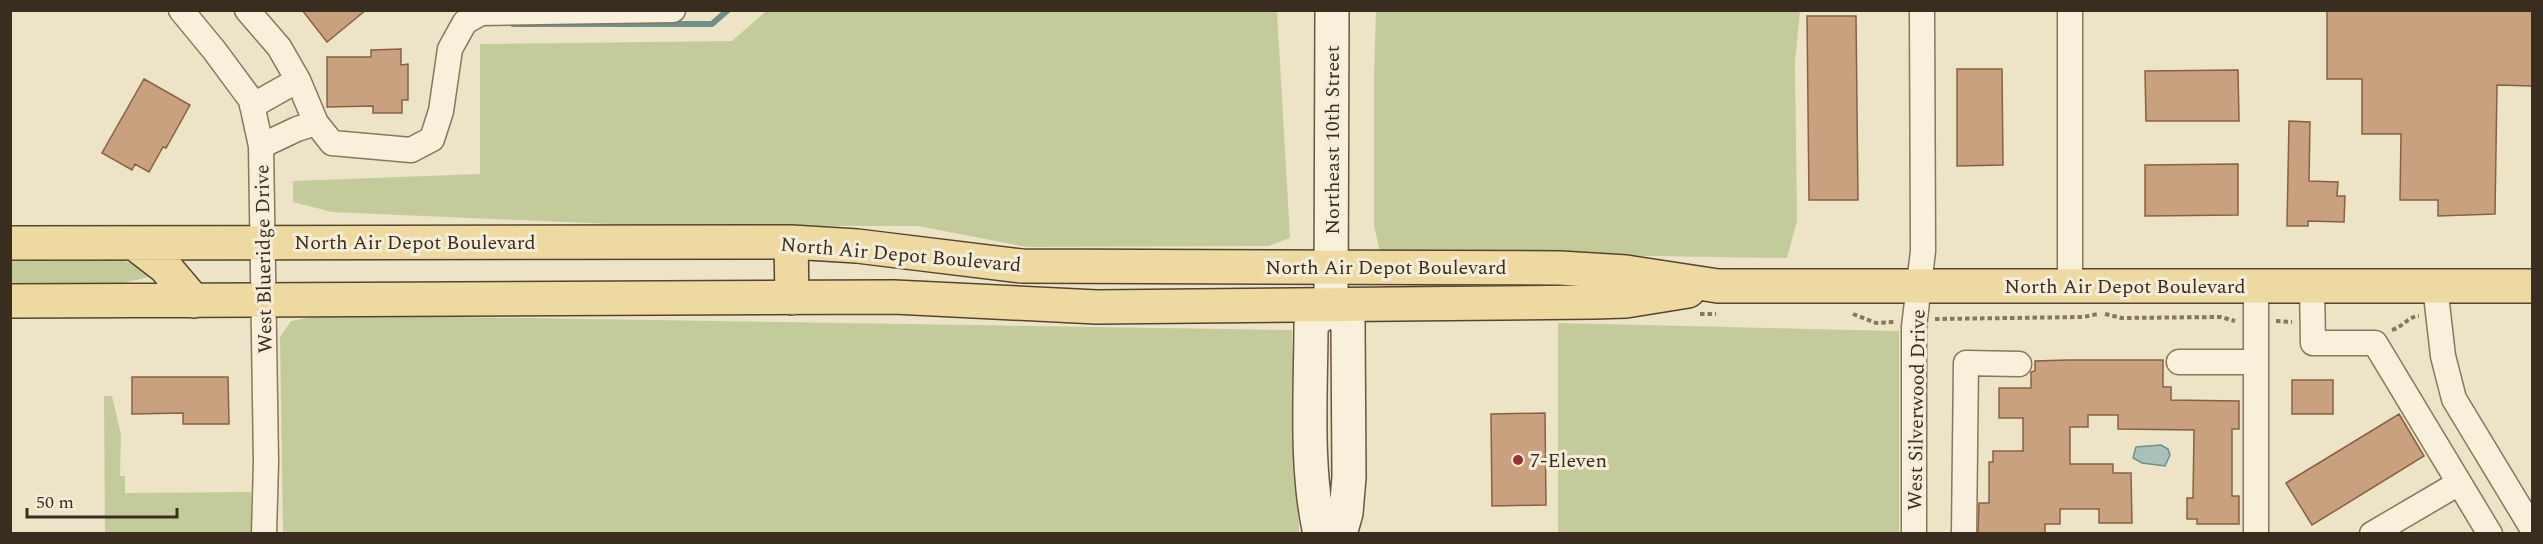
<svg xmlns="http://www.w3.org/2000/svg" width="2543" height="544" font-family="Spectral,serif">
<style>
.green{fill:#c3cb9b}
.water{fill:#a8c1bb;stroke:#6f8f89;stroke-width:1.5}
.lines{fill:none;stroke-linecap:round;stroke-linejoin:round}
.stream{stroke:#6f8f89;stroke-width:6}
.building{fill:#caa17e;stroke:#876144;stroke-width:1.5}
.street-casing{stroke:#88765d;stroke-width:27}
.secondary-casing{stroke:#6a5740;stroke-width:36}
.primary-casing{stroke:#564431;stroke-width:36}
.path{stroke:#88765d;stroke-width:4;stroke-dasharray:4.5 3;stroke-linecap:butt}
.street{stroke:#f8f0da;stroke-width:24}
.secondary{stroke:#f8f0da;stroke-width:33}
.primary{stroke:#eedaa1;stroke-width:33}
.poi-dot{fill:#95332f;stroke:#f5edd7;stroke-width:2}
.labels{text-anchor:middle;stroke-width:6;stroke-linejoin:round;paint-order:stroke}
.street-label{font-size:20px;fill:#392d20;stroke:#f5edd7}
.poi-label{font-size:20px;fill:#392d20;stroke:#f5edd7;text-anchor:start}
</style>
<rect width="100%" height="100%" fill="#ede4c7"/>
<path class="green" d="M 766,11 L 1277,11 L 1290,238 L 1269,246 L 1027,247 L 918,226 L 633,225 L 332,212 L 293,202 L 293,181 L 480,174 L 480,44 L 732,41 Z
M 1376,11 L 1800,11 L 1795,62 L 1797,221 L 1787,258 L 1380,252 L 1374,226 L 1374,76 Z
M 112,257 L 140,266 L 153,276 L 111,286 L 11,288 L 10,258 Z
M 323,315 L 1292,330 L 1299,533 L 283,533 L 280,337 L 291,321 Z
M 1558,323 L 1899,331 L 1899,533 L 1375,533 L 1558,533 Z
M 104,396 L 112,396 L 121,435 L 120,476 L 125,476 L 125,493 L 251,492 L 251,533 L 105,533 Z"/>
<path class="water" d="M 2161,445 L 2168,449 L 2170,455 L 2165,466 L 2142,463 L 2133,458 L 2136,447 Z"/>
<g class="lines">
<path class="stream" d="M 513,24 L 712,24 L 728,10"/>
</g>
<path class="building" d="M 302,10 L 366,10 L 327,42 Z
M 2327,10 L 2532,10 L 2532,86 L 2497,85 L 2495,214 L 2438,216 L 2438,200 L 2400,200 L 2401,134 L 2362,134 L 2362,79 L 2327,79 Z
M 1807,16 L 1856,16 L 1858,200 L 1809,200 Z
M 401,49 L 401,65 L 408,64 L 408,100 L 402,100 L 402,113 L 373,113 L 373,106 L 327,107 L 327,57 L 371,57 L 371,50 Z
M 1957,69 L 2002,69 L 2003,165 L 1957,166 Z
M 2238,70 L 2239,121 L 2146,121 L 2145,71 Z
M 144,79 L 190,105 L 166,148 L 163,147 L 149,172 L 135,164 L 132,170 L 102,153 Z
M 2289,121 L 2310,122 L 2309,181 L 2338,182 L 2337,196 L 2345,196 L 2344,222 L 2308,221 L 2308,226 L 2287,226 Z
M 2238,164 L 2238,215 L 2145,216 L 2145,165 Z
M 2068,360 L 2163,360 L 2163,387 L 2171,387 L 2171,400 L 2239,401 L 2239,429 L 2232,429 L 2232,496 L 2239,496 L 2239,524 L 2197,524 L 2197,519 L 2187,519 L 2187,498 L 2193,498 L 2194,430 L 2118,429 L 2118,415 L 2088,415 L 2088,427 L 2070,427 L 2070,464 L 2113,464 L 2113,473 L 2131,473 L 2132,523 L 2099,523 L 2099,509 L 2060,509 L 2060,524 L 2045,524 L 2045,534 L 1978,533 L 1979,503 L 1989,503 L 1989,462 L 1993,462 L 1993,451 L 2023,451 L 2023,418 L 1999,418 L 1999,388 L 2031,388 L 2031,372 L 2035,371 L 2035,361 Z
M 132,377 L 228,377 L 229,424 L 183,424 L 183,413 L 132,414 Z
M 2292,380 L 2333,380 L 2333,414 L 2292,414 Z
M 1545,413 L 1546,505 L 1492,506 L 1491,414 Z
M 2399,414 L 2424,456 L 2312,525 L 2286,483 Z"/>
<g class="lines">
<defs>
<path id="street" d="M 181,10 L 214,50 L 251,100 L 261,146 L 266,462 L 264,534
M 247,10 L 279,47 L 298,80 L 316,123 L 332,143 L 411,150 L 432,139 L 441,111 L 450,49 L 465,22 L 481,13 L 673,10
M 252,106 L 298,80
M 261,146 L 297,129 L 316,123
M 2070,286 L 2070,10
M 2256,286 L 2256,534
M 2312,286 L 2313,343 L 2375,343 L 2490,534
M 2435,286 L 2443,356 L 2454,399 L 2532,528
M 2179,362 L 2256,362
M 1914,534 L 1914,327 L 1923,251 L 1922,10
M 1964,534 L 1966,363 L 2019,364
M 2372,534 L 2459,483"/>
<path id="secondary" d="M 1332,10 L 1331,306 L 1348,323 L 1349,477 L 1346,513 L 1340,534
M 1320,534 C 1305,466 1311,392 1311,324 L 1331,306"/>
<path id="primary" d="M 791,242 L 792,298
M 10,243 L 791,242 L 857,246 L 1022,266 L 1560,268 L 1626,272 L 1718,286 L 2532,286
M 134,243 L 165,267 L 194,301
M 10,301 L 894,297 L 1097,307 L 1594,302 L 1626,301 L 1688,291"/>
</defs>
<use href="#street" class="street-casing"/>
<use href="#secondary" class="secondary-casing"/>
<use href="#primary" class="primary-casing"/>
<path class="path" d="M 1700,314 L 1716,314
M 1853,314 L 1876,323 L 1894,322
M 2105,314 L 2122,318 L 2221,317 L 2235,321
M 1935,319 L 2083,317 L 2098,314
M 2276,321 L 2292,322
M 2392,330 C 2403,327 2407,317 2419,316"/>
<use href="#street" class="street"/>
<use href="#secondary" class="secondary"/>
<use href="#primary" class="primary"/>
</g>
<circle class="poi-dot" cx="1518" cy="460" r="6"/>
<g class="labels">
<g class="street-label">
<text transform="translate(1332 140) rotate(-90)" y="7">Northeast 10th Street</text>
<text x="415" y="249">North Air Depot Boulevard</text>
<text transform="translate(901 254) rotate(5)" y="7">North Air Depot Boulevard</text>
<text transform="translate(263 259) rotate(-91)" y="7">West Blueridge Drive</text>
<text x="1386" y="274">North Air Depot Boulevard</text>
<text x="2125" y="293">North Air Depot Boulevard</text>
<text transform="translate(1916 410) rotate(-89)" y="7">West Silverwood Drive</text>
</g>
<g class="poi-label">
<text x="1530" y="467">7-Eleven</text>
</g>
</g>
<rect width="2543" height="544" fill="none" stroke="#392d20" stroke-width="24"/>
<path d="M27 508v9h150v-9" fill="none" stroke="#392d20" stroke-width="3"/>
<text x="36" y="508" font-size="18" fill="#392d20" stroke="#f5edd7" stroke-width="4.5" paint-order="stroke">50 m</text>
</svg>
